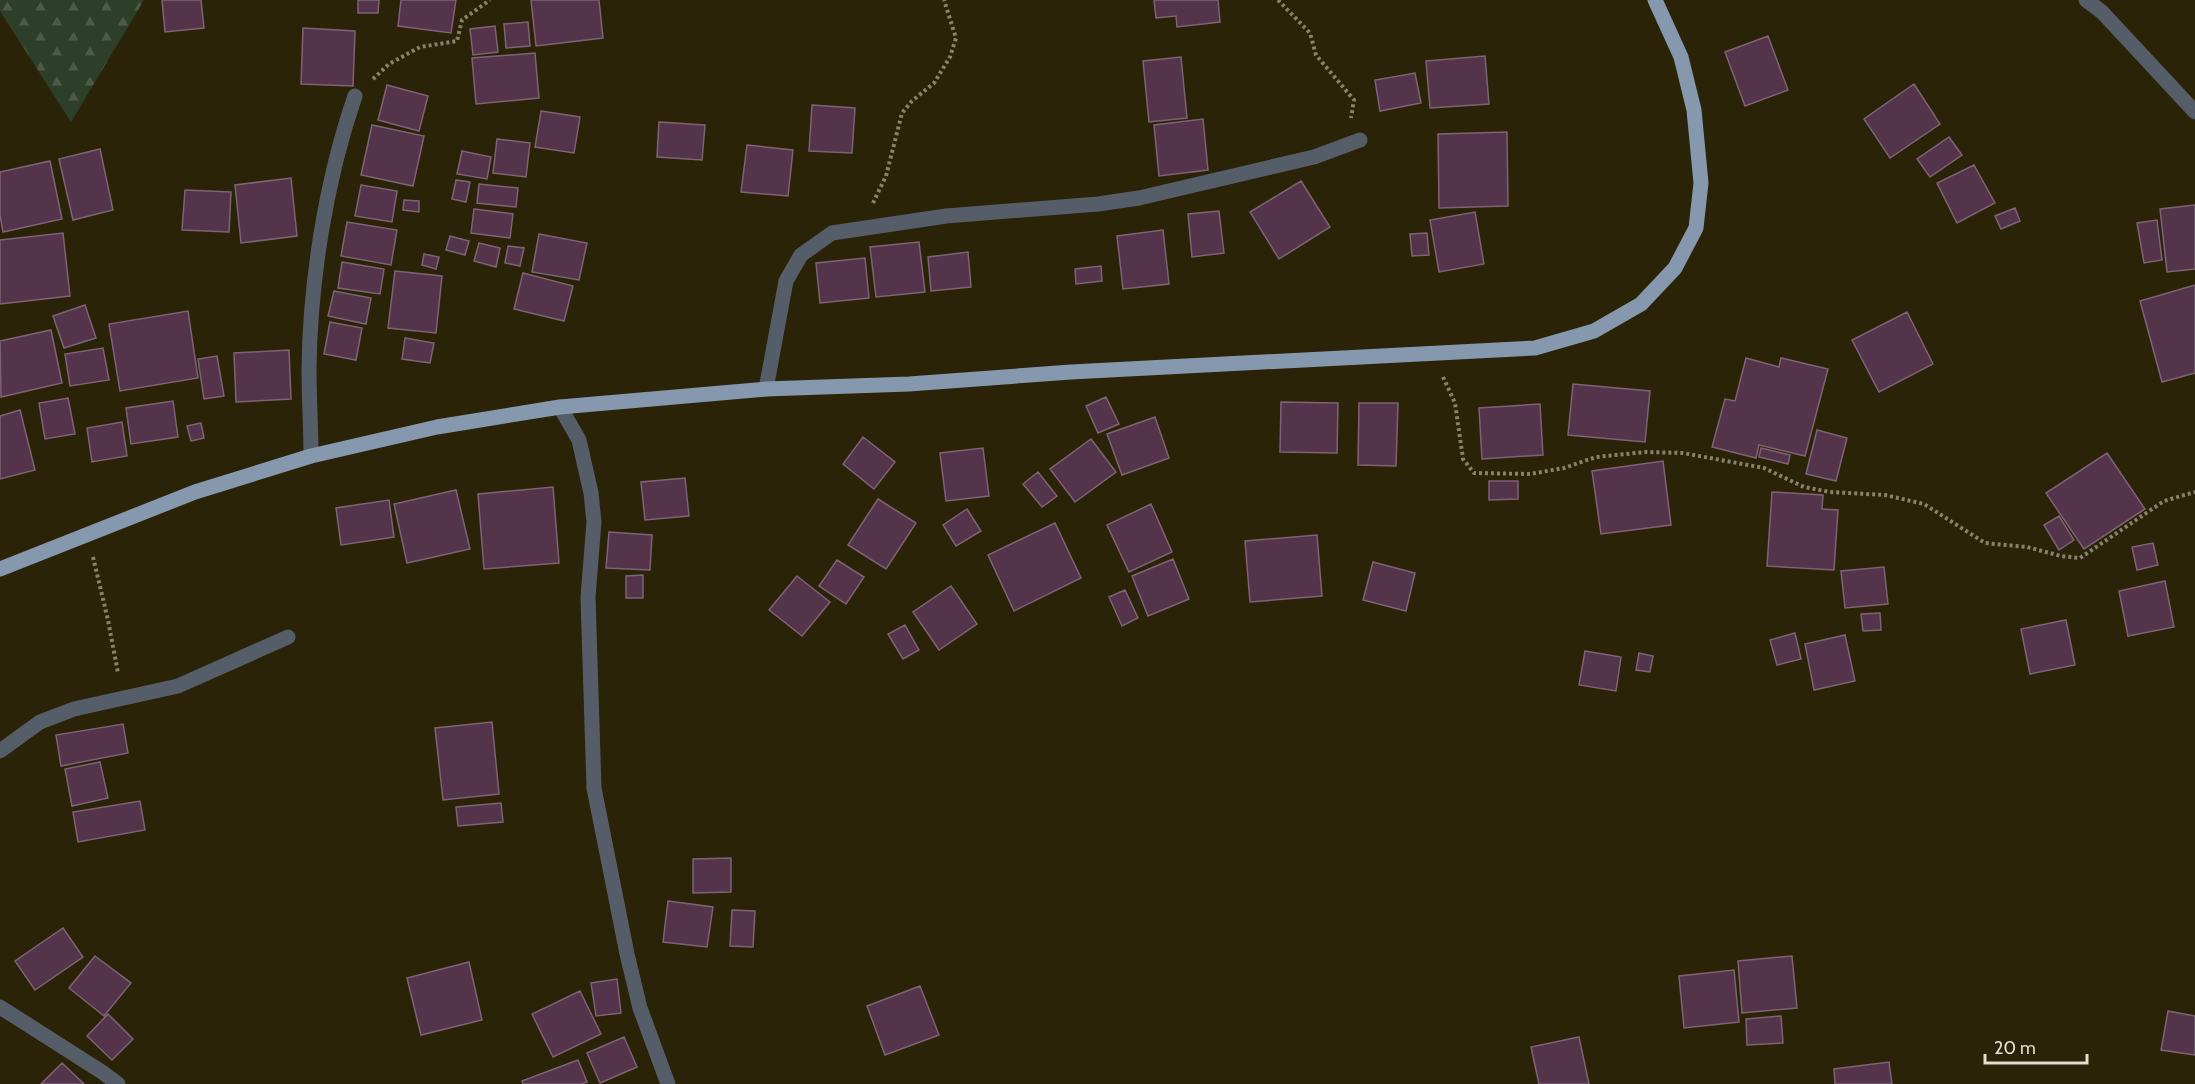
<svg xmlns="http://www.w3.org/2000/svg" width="2195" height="1084" font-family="Cabin,sans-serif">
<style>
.forest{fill:url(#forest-firs)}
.building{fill:#53344a;stroke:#7e6375;stroke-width:1.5}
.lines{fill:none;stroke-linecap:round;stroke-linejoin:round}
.path{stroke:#88826c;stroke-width:4;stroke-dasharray:3 3;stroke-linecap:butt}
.minor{stroke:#555e68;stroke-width:15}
.major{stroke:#8698ad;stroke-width:15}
</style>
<defs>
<pattern id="forest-firs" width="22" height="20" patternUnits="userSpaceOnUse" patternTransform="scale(1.5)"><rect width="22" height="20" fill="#2e3f29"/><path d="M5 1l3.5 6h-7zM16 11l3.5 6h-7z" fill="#4c5a47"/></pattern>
</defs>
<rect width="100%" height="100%" fill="#2a2307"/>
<path class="forest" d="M 0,0 L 144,0 L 71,122 L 0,11 Z"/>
<path class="building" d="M 162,0 L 201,0 L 204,28 L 165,32 Z
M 358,0 L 379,0 L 378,13 L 358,13 Z
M 401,0 L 456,0 L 451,33 L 398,26 Z
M 531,0 L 599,0 L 603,38 L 536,46 Z
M 1154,0 L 1218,0 L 1220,22 L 1177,27 L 1176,16 L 1156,18 Z
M 528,22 L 530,46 L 506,48 L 504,24 Z
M 495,26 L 498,52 L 473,55 L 470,29 Z
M 303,28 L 355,31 L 353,86 L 301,84 Z
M 1768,36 L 1788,90 L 1745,106 L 1725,52 Z
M 535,53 L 539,98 L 476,104 L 472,58 Z
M 1485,56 L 1489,104 L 1430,108 L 1426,61 Z
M 1181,57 L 1187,118 L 1149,122 L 1143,61 Z
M 1415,73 L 1421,103 L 1380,111 L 1375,80 Z
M 1914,84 L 1940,124 L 1890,158 L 1864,119 Z
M 387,85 L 428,96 L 419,131 L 378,120 Z
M 812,105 L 855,108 L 852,153 L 809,151 Z
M 541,111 L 580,117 L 574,153 L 535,147 Z
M 1203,119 L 1208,170 L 1159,176 L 1154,125 Z
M 659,122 L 705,125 L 702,160 L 657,157 Z
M 372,125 L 424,136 L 413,186 L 361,175 Z
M 1507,132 L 1508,206 L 1439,208 L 1438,134 Z
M 1949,137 L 1962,155 L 1930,177 L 1917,159 Z
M 497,139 L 530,143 L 526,177 L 493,173 Z
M 747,145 L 793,150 L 788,196 L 741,192 Z
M 100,149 L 113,210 L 73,220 L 59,159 Z
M 462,151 L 491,157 L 487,179 L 457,174 Z
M 50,161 L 62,219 L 3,232 L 0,215 L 0,172 Z
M 1974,165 L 1995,203 L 1957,223 L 1937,183 Z
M 291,178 L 297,236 L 241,243 L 235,185 Z
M 456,180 L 470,182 L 466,202 L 452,199 Z
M 1301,181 L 1330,227 L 1279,259 L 1250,212 Z
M 479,184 L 518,188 L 516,207 L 477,203 Z
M 361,185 L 397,191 L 392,222 L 355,216 Z
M 185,190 L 231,192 L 229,232 L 182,230 Z
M 404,200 L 419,201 L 419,212 L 403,210 Z
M 2195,205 L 2195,269 L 2167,272 L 2160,209 Z
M 2015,208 L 2020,221 L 2001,229 L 1995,216 Z
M 474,209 L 513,214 L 510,238 L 471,233 Z
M 1219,211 L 1224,253 L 1192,257 L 1188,214 Z
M 1475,212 L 1484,264 L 1439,272 L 1430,220 Z
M 2157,220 L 2162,260 L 2144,263 L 2137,223 Z
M 347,222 L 397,230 L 391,265 L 341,256 Z
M 1163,230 L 1169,284 L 1123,289 L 1117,236 Z
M 63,233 L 70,296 L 0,304 L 0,240 Z
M 1427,233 L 1429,255 L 1412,256 L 1410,234 Z
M 539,234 L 587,243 L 579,280 L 532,272 Z
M 450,236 L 469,241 L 465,255 L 446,250 Z
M 919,242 L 925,292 L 876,297 L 870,247 Z
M 479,243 L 500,248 L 496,267 L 474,261 Z
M 508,246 L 524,248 L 520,266 L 505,263 Z
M 968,252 L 971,287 L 931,291 L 928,257 Z
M 424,254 L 439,257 L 436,269 L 422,265 Z
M 865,258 L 869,298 L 820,303 L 816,263 Z
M 342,262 L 384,269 L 380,294 L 338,288 Z
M 1101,266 L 1102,281 L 1076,284 L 1075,269 Z
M 395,271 L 442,276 L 436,333 L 388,328 Z
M 523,273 L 573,286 L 564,321 L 514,309 Z
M 2195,285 L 2195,373 L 2162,382 L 2140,301 Z
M 334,291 L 371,298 L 366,324 L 328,316 Z
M 85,305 L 96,338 L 64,348 L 53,316 Z
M 188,311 L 198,378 L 120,391 L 109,324 Z
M 1907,312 L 1933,364 L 1879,392 L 1852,340 Z
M 330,322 L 362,328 L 356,360 L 324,354 Z
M 51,330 L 62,383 L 1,397 L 0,341 Z
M 405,338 L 434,343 L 430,363 L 402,359 Z
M 103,348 L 109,380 L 70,386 L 65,354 Z
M 289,350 L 291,399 L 236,402 L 234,353 Z
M 217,356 L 224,396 L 204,399 L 198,359 Z
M 1746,358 L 1779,367 L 1781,358 L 1828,369 L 1805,456 L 1759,445 L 1756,458 L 1712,447 L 1725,399 L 1735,401 Z
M 1573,384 L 1650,391 L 1645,442 L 1568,435 Z
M 1106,397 L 1119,424 L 1098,433 L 1086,406 Z
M 68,398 L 75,434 L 45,439 L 39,403 Z
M 173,401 L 178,437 L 131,444 L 126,408 Z
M 1281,402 L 1338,403 L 1337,453 L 1280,452 Z
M 1359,403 L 1398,403 L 1396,466 L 1358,465 Z
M 1540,404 L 1543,455 L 1482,459 L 1479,408 Z
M 20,410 L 35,470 L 0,479 L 0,416 Z
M 1155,417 L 1169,458 L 1122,475 L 1107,434 Z
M 122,422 L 127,456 L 92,462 L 87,428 Z
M 201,423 L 204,438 L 191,441 L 187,426 Z
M 1817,430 L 1847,438 L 1836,481 L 1806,474 Z
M 863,437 L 895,462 L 874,489 L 843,464 Z
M 1091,439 L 1116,472 L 1075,502 L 1050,469 Z
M 983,448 L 989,496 L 946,501 L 940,453 Z
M 1761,448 L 1790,455 L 1788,464 L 1759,457 Z
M 2107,453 L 2145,509 L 2084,549 L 2046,493 Z
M 1663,461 L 1671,525 L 1601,534 L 1592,471 Z
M 1038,472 L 1057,496 L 1042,507 L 1023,484 Z
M 685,478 L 689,516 L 645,520 L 641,482 Z
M 1489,481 L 1518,481 L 1518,499 L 1489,500 Z
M 553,487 L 559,563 L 484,569 L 478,494 Z
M 456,490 L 470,549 L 407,563 L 394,504 Z
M 1772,492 L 1823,495 L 1822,509 L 1838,510 L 1834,570 L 1767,566 Z
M 878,499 L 916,523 L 886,569 L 848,545 Z
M 389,500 L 394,537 L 341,545 L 336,508 Z
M 1151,504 L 1172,552 L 1129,572 L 1107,525 Z
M 967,509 L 981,531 L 956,546 L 943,525 Z
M 2059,516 L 2074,540 L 2059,550 L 2044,525 Z
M 1055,523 L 1081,578 L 1014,611 L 988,555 Z
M 609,532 L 652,535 L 650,570 L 606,568 Z
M 1317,535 L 1322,596 L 1250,602 L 1245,541 Z
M 2153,543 L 2158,565 L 2137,570 L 2132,547 Z
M 1173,559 L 1189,599 L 1148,616 L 1132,576 Z
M 837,560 L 864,577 L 846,604 L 819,586 Z
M 1373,562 L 1415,573 L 1406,611 L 1363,600 Z
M 1884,567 L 1888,604 L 1845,608 L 1841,571 Z
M 643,575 L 643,598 L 626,598 L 626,576 Z
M 797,576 L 830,602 L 802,636 L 769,610 Z
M 2165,581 L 2174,627 L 2128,636 L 2119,591 Z
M 951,586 L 977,624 L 939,650 L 913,612 Z
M 1125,590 L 1138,618 L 1122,626 L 1109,597 Z
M 1880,613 L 1881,630 L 1863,631 L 1861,614 Z
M 2066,620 L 2075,665 L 2030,674 L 2021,629 Z
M 905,625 L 919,650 L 903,659 L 888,634 Z
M 1795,633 L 1801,659 L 1777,665 L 1770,640 Z
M 1845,635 L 1855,681 L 1814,690 L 1805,644 Z
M 1585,651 L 1621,657 L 1616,691 L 1579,685 Z
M 1639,653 L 1653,656 L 1650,672 L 1636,670 Z
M 492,722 L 499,794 L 443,800 L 435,728 Z
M 123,724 L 128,753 L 61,766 L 56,735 Z
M 100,762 L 108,798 L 72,806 L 65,769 Z
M 140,801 L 145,830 L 78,842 L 73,812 Z
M 501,803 L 503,822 L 458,826 L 456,807 Z
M 731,858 L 731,892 L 693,893 L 693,859 Z
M 668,901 L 713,907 L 707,947 L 663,942 Z
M 732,910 L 755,911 L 753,947 L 730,946 Z
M 63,928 L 83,957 L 35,990 L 15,961 Z
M 95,956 L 131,983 L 104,1016 L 69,988 Z
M 1792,956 L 1797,1008 L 1742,1013 L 1738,961 Z
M 469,962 L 482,1020 L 421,1035 L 407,978 Z
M 1734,970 L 1739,1022 L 1684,1028 L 1679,976 Z
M 617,979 L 621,1013 L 596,1016 L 591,983 Z
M 920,986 L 939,1035 L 885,1055 L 867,1006 Z
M 580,991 L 601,1034 L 553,1057 L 532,1014 Z
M 2168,1011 L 2195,1016 L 2195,1055 L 2161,1050 Z
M 108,1014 L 133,1039 L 112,1060 L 87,1036 Z
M 1781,1016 L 1783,1043 L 1747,1045 L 1746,1019 Z
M 624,1037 L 637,1067 L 600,1083 L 587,1053 Z
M 1579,1037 L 1589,1084 L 1539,1084 L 1531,1047 Z
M 578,1060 L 587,1082 L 581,1084 L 523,1084 L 522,1081 Z
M 1889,1062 L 1892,1084 L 1835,1084 L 1834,1069 Z
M 62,1063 L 84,1084 L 41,1084 Z"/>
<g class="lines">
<path class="path" d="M 1278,0 L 1310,33 L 1316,55 L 1354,100 L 1351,118
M 373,79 L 389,64 L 420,47 L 457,41 L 462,20 L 490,0
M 873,203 L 886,176 L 902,113 L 912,101 L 934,83 L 950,57 L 956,38 L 944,0
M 1443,377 L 1455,403 L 1463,459 L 1474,473 L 1530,474 L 1564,468 L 1596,457 L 1646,452 L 1683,453 L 1764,468 L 1804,487 L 1830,492 L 1885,495 L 1924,504 L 1985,543 L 2027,547 L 2061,556 L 2080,558 L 2164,501 L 2195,492
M 93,557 L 108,620 L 118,673"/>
<path class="minor" d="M 2086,0 L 2102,12 L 2195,112
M 766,389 L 786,281 L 801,255 L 832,233 L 946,216 L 1098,204 L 1139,198 L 1314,157 L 1360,140
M 560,407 L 579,440 L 591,493 L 594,522 L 588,597 L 594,788 L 627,954 L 640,1008 L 668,1084
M 311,456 C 311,427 309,398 309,369 C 310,281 326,180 355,96
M 0,751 L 40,722 L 74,709 L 178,686 L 288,637
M 0,1007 L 102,1072 L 118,1084"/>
<path class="major" d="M 0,569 L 195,492 L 311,456 L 437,427 L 560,407 L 766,389 L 909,384 L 1071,372 L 1535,348 L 1594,331 L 1641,304 L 1675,268 L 1696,228 L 1701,183 L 1694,110 L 1681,57 L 1655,0"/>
</g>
<path d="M1985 1054v9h102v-9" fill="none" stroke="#e2dece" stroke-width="3"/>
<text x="1994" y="1054" font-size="18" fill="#e2dece" stroke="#2a2307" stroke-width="4.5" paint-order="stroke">20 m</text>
</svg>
